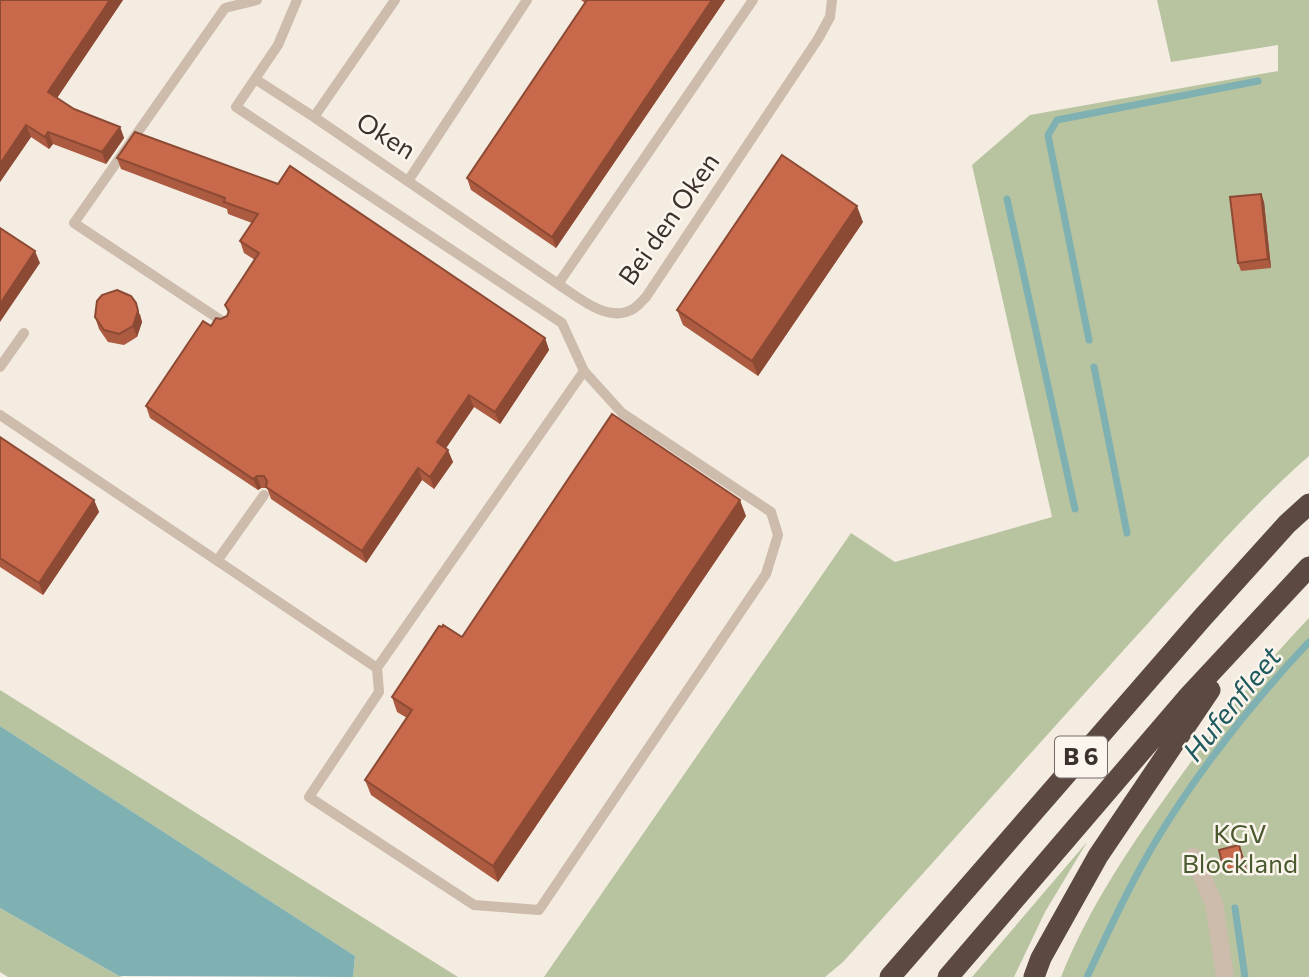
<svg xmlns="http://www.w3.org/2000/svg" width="1309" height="977" font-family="Commissioner,sans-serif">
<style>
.green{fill:#b8c4a0}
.water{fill:#7fb0b2}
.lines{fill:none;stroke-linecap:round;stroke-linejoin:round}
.stream{stroke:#7fb0b2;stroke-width:7}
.lane{stroke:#cdbbac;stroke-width:10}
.street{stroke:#cdbbac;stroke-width:18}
.highway{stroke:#5c4a42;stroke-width:21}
.wall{fill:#ac5a40}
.shaded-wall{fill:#8c4a34}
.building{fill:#c8694b;stroke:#8c4a34;stroke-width:2}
.labels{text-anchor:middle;stroke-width:5;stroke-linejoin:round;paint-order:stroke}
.shield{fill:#fbf5ee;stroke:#756b66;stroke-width:2}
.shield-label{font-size:24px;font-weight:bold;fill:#3b302b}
.street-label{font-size:26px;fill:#3b302b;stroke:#fbf5ee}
.park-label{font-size:26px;fill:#4a5a2e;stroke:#fbf5ee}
.water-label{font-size:28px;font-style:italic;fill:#1f5a5e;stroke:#fbf5ee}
</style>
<rect width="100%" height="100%" fill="#f4ebe1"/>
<path class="green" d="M 1157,0 L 1309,0 L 1309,456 C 1244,513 1188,580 1130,643 C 1034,749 939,856 843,962 L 825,977 L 544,977 L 851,533 L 895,562 L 1052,517 L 972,165 L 1030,115 L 1278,71 L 1278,45 L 1171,62 Z
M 1309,618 L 1309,977 L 1061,977 C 1089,907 1131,845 1175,784 C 1216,727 1260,669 1309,618 Z
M 0,690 L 458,977 L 353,977 L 355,956 L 0,726 Z
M 1087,842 L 1045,912 L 1014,977 L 972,977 Z
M 0,908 L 119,976 L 123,977 L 8,977 L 0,972 Z"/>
<path class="water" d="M 0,726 L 355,956 L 353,977 L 119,976 L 0,908 Z"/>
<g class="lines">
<path class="stream" d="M 1007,199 L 1075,509
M 1089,340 L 1048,135 L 1057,120 L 1258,81
M 1094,367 L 1127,533
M 1235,908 L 1245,977
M 1087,977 C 1102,945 1117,912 1134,880 C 1177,797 1245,710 1309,642"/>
<path class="lane" d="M 395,0 L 314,117 L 558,284 C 578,297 608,324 633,309 C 638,306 642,301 646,297 L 818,39 L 830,17 L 832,0
M 255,79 L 314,117
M 408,181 L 527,0
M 558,284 L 753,0
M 225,323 L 74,223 L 225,8 L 257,0
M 0,367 L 24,333
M 0,415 L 377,668 L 584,371 L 562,323 L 236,107 L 278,45 L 297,0
M 217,561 L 264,495
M 377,668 L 379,692 L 309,797 L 474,905 L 539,910 L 766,574 L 778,535 L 771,512 L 622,413 L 584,371"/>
<path class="street" d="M 1193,857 L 1214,903 L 1225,977"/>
<path class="highway" d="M 890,977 L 1203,617 L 1287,524 L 1309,504
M 948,977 L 1187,698 L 1309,567
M 1034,977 L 1041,958 L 1098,856 L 1210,690"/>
</g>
<path class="wall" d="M 0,0 L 123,0 L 57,98 L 74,109 L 120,127 L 124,138 L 106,164 L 53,144 L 49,149 L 31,137 L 0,182 Z
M 581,0 L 725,0 L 556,248 L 471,190 L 467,178 L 585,3 Z
M 135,132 L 545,338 L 549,350 L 500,424 L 474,407 L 446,448 L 453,462 L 434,489 L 422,480 L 366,563 L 271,499 L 267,488 L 261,488 L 258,490 L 150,418 L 146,406 L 211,326 L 227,316 L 228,313 L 225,305 L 255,260 L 244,253 L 240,241 L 252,223 L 228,214 L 227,209 L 121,169 L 117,158 Z
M 1261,194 L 1264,202 L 1271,268 L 1241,271 L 1238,263 Z
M 863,222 L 758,376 L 683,325 L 677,310 Z
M 140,314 L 142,322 L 137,337 L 124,345 L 108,342 L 99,329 L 95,317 Z
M 0,437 L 94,500 L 99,512 L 43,595 L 0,567 Z
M 746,516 L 498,882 L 371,795 L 365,780 L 407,718 L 397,712 L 392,697 L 462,637 Z
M 1239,845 L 1247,870 L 1226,875 L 1219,850 Z"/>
<path class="shaded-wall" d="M 110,0 L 123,0 L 53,104 L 48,92 Z
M 712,0 L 725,0 L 556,248 L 552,237 Z
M 26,125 L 31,137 L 0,182 L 0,164 Z
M 120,127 L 124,138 L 106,164 L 102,152 Z
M 48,132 L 53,144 L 49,149 L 45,137 Z
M 1261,194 L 1264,202 L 1271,268 L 1268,259 Z
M 857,206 L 863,222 L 758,376 L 752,361 Z
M 35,251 L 40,263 L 0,322 L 0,304 Z
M 136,303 L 142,322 L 137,337 L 133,326 Z
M 545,338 L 549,350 L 500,424 L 495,412 Z
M 469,395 L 474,407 L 442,454 L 437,442 Z
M 448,450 L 453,462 L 434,489 L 430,477 Z
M 418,468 L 422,480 L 366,563 L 362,551 Z
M 257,476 L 261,488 L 258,490 L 253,479 Z
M 94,500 L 99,512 L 43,595 L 39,583 Z
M 740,500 L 746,516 L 498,882 L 493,866 Z"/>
<path class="building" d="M 0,0 L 110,0 L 48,92 L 74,109 L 120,127 L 102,152 L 48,132 L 45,137 L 26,125 L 0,164 Z
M 587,0 L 712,0 L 552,237 L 467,178 Z
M 135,132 L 278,184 L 290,166 L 545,338 L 495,412 L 469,395 L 437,442 L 448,450 L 430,477 L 418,468 L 362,551 L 266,487 L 267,481 L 264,476 L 257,476 L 253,479 L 146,406 L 203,321 L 211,326 L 216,318 L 221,319 L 227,316 L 229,311 L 225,305 L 259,253 L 240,241 L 258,214 L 224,202 L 225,198 L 117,158 Z
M 782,155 L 857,206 L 752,361 L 677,310 Z
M 1261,194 L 1268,259 L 1238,263 L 1230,197 Z
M 0,228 L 35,251 L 0,304 Z
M 117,290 L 131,296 L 136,303 L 138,311 L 133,326 L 119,334 L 104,330 L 95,317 L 97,301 L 102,295 Z
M 612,414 L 740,500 L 493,866 L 365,780 L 412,710 L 392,697 L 439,626 L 442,627 L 443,625 L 462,637 Z
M 0,437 L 94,500 L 39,583 L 0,558 Z
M 1239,845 L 1245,866 L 1224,871 L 1219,850 Z"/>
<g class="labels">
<rect class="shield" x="1055" y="736.5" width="52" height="41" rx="5"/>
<g class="shield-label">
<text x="1081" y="765">B 6</text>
</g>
<g class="street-label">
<text transform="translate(386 136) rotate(32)" y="9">Oken</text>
<text transform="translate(669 219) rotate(-55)" y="9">Bei den Oken</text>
</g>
<g class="park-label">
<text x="1240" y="843">KGV<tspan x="1240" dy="30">Blockland</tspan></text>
</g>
<g class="water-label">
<text transform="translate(1232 704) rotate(-51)" y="10">Hufenfleet</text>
</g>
</g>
</svg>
